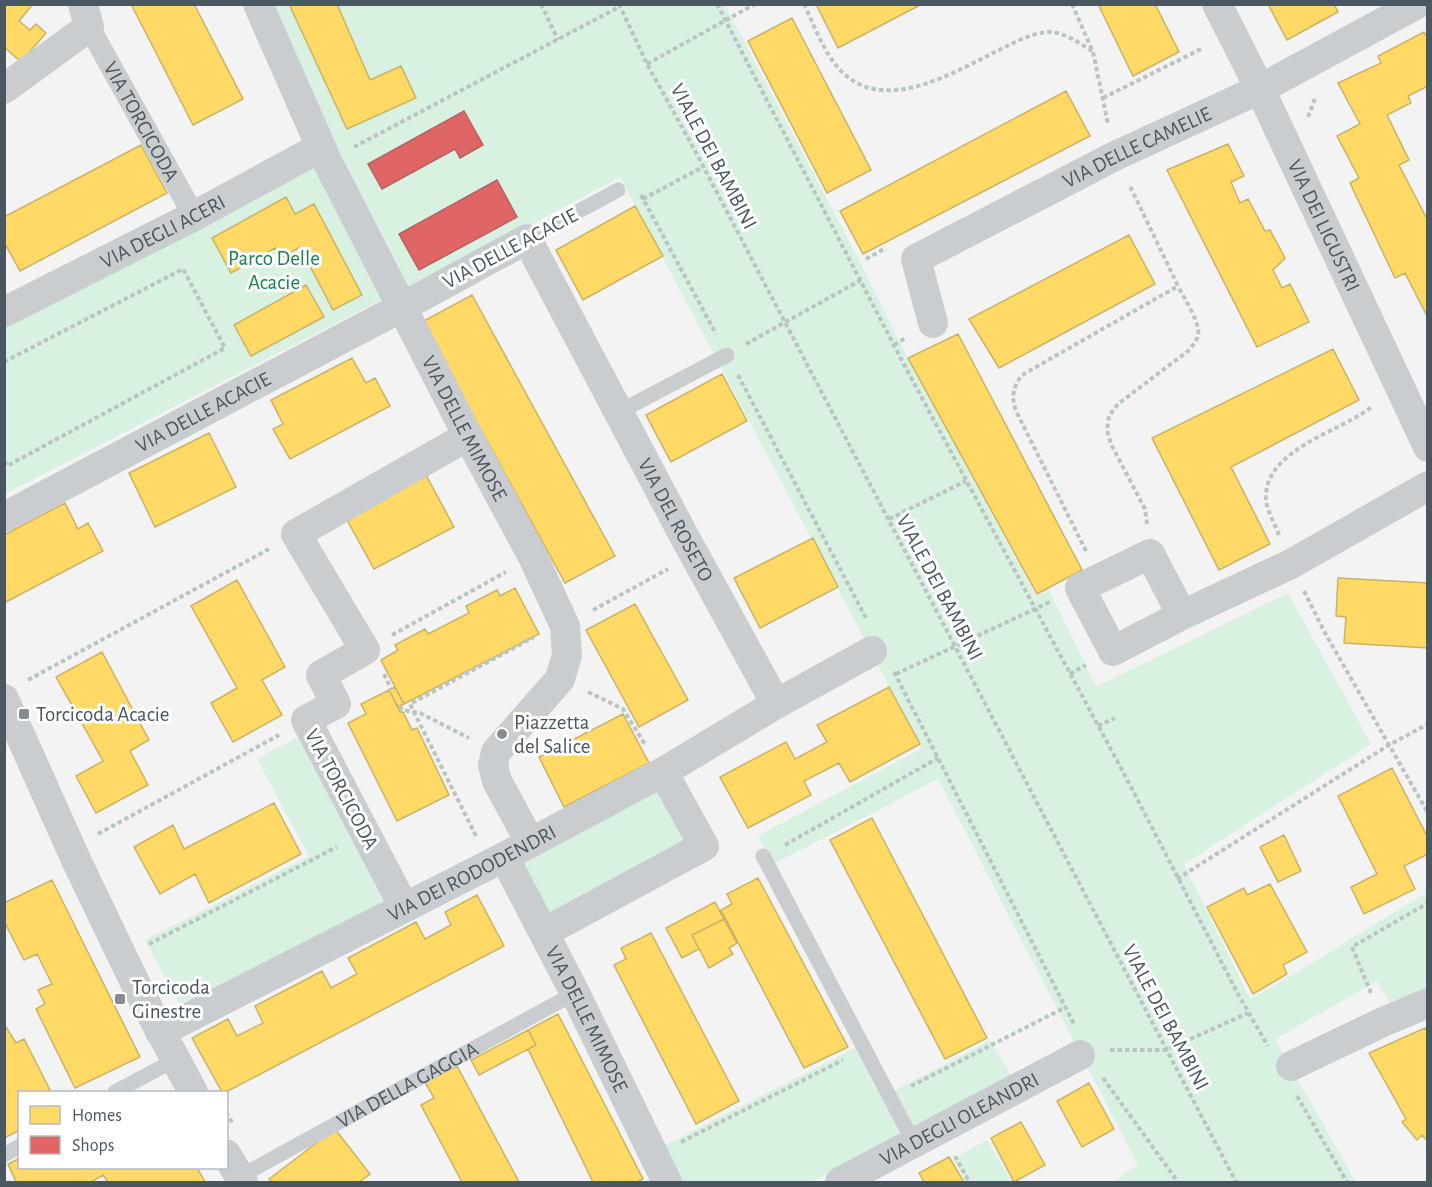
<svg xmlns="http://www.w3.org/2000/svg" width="1432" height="1187" font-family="'Alegreya Sans',sans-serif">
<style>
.green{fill:#d9f1e1}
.homes{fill:#ffd966;stroke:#c9b264;stroke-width:1.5}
.shops{fill:#e06666;stroke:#b36164;stroke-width:1.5}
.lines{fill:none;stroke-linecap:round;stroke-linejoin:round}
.path{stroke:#bac5c1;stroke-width:4;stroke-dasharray:4.5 3;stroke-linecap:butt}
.service{stroke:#cacdcf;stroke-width:15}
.pedestrian{stroke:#cacdcf;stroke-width:22}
.minor{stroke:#cacdcf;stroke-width:30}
.poi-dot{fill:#858d93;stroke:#fff;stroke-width:2}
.labels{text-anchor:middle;stroke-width:6;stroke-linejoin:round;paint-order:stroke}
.street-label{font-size:21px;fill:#4a5660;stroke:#fff}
.park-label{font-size:21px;fill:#1b814a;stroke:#fff}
.poi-label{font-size:21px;fill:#4a5660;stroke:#fff;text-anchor:start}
</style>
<rect width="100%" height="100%" fill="#f3f3f3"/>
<path class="green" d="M 274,5 L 725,5 L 857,256 L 906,355 L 1036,596 L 1049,590 L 1096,687 L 1288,593 L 1371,744 L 1184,864 L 1250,999 C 1311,966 1367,927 1427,893 L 1427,989 L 1393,1008 L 1377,981 L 1275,1039 L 1356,1182 L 1112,1182 L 1138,1165 L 938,779 L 774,864 L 758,836 L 922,748 L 620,177 L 401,295 Z
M 316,164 L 385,298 L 5,494 L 5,326 Z
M 300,736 L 389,902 L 180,1004 L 145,940 L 309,856 L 257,759 Z
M 659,783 L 693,843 L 549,922 L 517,861 Z
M 990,1040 L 1011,1076 L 812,1182 L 676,1182 L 659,1148 L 867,1042 L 894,1091 Z
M 987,1140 L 1012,1182 L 967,1182 L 953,1159 Z"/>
<path class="homes" d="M 4,4 L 33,4 L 19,21 L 30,30 L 36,24 L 46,33 L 21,62 L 4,47 Z
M 131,4 L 194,4 L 243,99 L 193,125 Z
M 289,4 L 337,4 L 370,80 L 401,66 L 416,98 L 347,129 Z
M 816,4 L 922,4 L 838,48 Z
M 1098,4 L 1155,4 L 1179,52 L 1133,76 Z
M 1268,4 L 1334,4 L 1338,12 L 1287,40 Z
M 792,18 L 871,170 L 827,193 L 748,41 Z
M 1424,32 L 1428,39 L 1428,86 L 1408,96 L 1411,103 L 1387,115 L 1409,160 L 1399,165 L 1428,221 L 1427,316 L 1405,273 L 1395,278 L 1350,183 L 1359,178 L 1337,136 L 1360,124 L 1338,83 L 1381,63 L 1378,56 Z
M 1066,91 L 1090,136 L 863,254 L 840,211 Z
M 1228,144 L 1244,176 L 1231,182 L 1240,203 L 1248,199 L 1265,231 L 1270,230 L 1285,258 L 1273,270 L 1282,288 L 1290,284 L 1309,322 L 1257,347 L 1167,170 Z
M 141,145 L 167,193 L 20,271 L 4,242 L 4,217 Z
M 286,197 L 295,214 L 314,204 L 362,295 L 333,310 L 300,247 L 281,258 L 275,248 L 231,273 L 212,238 Z
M 635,206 L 663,256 L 583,300 L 556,250 Z
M 1129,235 L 1155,284 L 999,368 L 969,319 Z
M 306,285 L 324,317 L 251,356 L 234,325 Z
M 472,295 L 615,556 L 565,583 L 422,322 Z
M 958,334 L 1082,570 L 1037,594 L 908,358 Z
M 1333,349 L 1359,400 L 1231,467 L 1270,544 L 1219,570 L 1152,438 Z
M 352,358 L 366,383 L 375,378 L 390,406 L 290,459 L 273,429 L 283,424 L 271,400 Z
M 722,374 L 747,421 L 671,462 L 646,415 Z
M 209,433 L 236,487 L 155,527 L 129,473 Z
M 426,475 L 454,527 L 374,569 L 346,518 Z
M 65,503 L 78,529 L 88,523 L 103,551 L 4,603 L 4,535 Z
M 813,538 L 838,587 L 760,628 L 734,578 Z
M 1338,578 L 1428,583 L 1428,648 L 1344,643 L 1346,617 L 1336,616 Z
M 237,580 L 285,667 L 262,680 L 282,715 L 233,742 L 211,703 L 237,688 L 191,606 Z
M 515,588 L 539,634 L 404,704 L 381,660 L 398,650 L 395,645 L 425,629 L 428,634 L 469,613 L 466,606 L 497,590 L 500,596 Z
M 635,604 L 688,700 L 639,727 L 586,630 Z
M 102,652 L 149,740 L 130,751 L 148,785 L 96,813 L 76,776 L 103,761 L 56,677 Z
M 395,687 L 404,704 L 398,707 L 389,690 Z
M 889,687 L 920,744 L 850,782 L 839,763 L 804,781 L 811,795 L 748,828 L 720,777 L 786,742 L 795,759 L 827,742 L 817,725 Z
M 389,690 L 400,712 L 403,712 L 412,730 L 417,728 L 449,795 L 397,821 L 348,723 L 366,714 L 361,704 Z
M 623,714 L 649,763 L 564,807 L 539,757 Z
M 1392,768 L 1428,838 L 1428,854 L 1404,866 L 1415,889 L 1364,914 L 1351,887 L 1377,874 L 1338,796 Z
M 274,803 L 301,854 L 209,903 L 195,874 L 160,894 L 134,847 L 173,825 L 184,849 Z
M 872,818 L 987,1038 L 945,1059 L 830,840 Z
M 1284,835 L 1301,871 L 1278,882 L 1260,847 Z
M 758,878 L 848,1047 L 804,1068 L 721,910 L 732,904 L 727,894 Z
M 52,880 L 140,1057 L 75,1088 L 36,1009 L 45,1004 L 38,990 L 52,984 L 37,954 L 24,960 L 4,921 L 4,903 Z
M 1270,884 L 1307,952 L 1283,965 L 1287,974 L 1253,994 L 1207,907 L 1244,888 L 1247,895 Z
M 477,895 L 504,946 L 226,1092 L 222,1092 L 192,1038 L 228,1019 L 237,1036 L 263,1023 L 255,1006 L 322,971 L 331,988 L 357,974 L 348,958 L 416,922 L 425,939 L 451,925 L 445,912 Z
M 715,902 L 724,919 L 692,935 L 699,949 L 682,958 L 666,928 Z
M 724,919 L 737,943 L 729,948 L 733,954 L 709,968 L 692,935 Z
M 651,933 L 739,1101 L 696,1124 L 614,965 L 626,959 L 621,948 Z
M 558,1014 L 643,1179 L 636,1182 L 593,1182 L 528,1049 L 536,1045 L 528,1030 Z
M 4,1024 L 16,1043 L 24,1039 L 51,1092 L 20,1092 L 20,1130 L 4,1138 Z
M 1425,1028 L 1428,1033 L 1428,1142 L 1422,1135 L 1417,1140 L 1402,1122 L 1406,1119 L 1369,1053 Z
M 528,1030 L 536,1045 L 479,1075 L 471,1060 Z
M 457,1066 L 519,1182 L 462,1182 L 421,1105 L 434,1098 L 425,1082 Z
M 1089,1083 L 1114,1129 L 1082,1147 L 1057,1101 Z
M 1021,1122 L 1045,1165 L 1014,1182 L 991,1138 Z
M 335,1129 L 370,1174 L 359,1182 L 272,1182 L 269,1179 Z
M 949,1157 L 964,1182 L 924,1182 L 919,1173 Z
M 20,1158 L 20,1168 L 197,1168 L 205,1182 L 108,1182 L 103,1175 L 91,1182 L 16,1182 L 8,1164 Z"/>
<path class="shops" d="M 464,111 L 483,145 L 460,158 L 455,149 L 382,189 L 368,164 Z
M 497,180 L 517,217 L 419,270 L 399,234 Z"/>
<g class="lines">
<path class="path" d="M 541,4 L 558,40
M 619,4 L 647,64 L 693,147 L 1236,1182
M 717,4 L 901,359 L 1129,783 L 1239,996 L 1268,1046
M 804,4 C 816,29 827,62 849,78 C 892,110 955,72 995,52 C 1012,44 1028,34 1047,32 C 1063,31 1079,43 1092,51
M 1072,4 L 1093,52 L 1108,124
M 647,64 L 755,4
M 1103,98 L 1203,48
M 1308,117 L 1316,96
M 354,147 L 619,7
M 641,195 L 716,334
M 643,199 L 703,167
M 866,259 L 886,248
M 746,344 L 861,280
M 894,345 L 907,337
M 4,362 L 183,269 L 225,348 L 7,466 L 4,460
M 738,375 L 867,620
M 889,519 L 966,481
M 1147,524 L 1145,509 L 1111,444 L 1107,430 L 1109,416 L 1118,404 L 1188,351 C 1192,346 1197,341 1198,335 C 1201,323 1183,297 1178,286
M 1279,535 C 1275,524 1267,511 1266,500 C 1263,449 1341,432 1373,406
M 1086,551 L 1016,411 C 1011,397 1013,387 1022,375 L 1178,286 L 1129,184
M 1304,591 L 1325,633 L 1428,813
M 593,610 L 668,569
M 392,635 L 506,572
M 894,672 L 1075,1026
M 384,674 L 391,689
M 896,674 L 1052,601
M 1070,674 L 1086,665
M 28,680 L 269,549
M 588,692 L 623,709 L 646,746
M 400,706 L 402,710 L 420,713 L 469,738
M 1098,726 L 1115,718
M 98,834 L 279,735
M 476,836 L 410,704 L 534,637
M 785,845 L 938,758
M 1177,879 L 1389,745 L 1428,724
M 149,944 L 337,847
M 1371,993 L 1352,947 L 1428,903
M 1110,1050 L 1166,1050 L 1248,1013
M 1103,1078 L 1178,1182
M 911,1086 L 1066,1007
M 1297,1096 L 1347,1182
M 226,1112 L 233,1124
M 681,1142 L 843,1060
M 955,1156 L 969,1182"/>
<g class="service">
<path d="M 527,239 L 618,190"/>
<path d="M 619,412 L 727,355"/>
<path d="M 763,856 L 914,1143"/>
<path d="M 115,1092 L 175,1060"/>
<path d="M 4,1155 L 20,1146"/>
<path id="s1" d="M 239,1177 L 575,993"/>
</g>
<path class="pedestrian" id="s2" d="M 89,27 L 194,216"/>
<g class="minor">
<path id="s3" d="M 258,4 L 327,161 L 468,436 L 533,557 L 565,626 L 567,655 L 560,679 L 496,752 L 493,765 L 497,781 L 530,842"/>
<path id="s4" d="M 1217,4 L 1260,89 L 1428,447"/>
<path d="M 4,89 L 89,27 L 83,4"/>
<path id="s5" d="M 4,312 L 194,216 L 321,147"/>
<path id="s6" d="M 933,323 L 916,259 L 1115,156 L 1260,89 L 1417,4"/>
<path id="s7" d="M 4,517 L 402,307 L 527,239 L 682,532 L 776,704"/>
<path d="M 1182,615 L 1150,554 L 1080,588 L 1113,651 L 1182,615 L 1291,564 L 1428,486"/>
<path d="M 4,699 L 77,862 L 139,991 L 193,1092"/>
<path id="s8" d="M 504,857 L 575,993 L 667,1182"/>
<path d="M 404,907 L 306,720 L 336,704 L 321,675 L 365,650 L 296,534 L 468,436"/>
<path d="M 545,932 L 704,846 L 663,772"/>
<path id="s9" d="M 160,1032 L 504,857 L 663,772 L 776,704 L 872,651"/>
<path d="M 1291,1066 L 1383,1022 L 1428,1003"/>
<path d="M 226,1154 L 243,1182"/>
<path id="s10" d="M 840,1182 L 1080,1055"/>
</g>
</g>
<g class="poi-dot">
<rect x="18" y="708" width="12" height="12" rx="3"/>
<circle cx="502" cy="734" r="6"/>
<rect x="114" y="993" width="12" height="12" rx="3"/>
</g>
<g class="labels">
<g class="street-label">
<text dy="7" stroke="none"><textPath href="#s2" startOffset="108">VIA TORCICODA</textPath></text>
<text dy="7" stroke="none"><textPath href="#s6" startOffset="314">VIA DELLE CAMELIE</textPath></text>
<text transform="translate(714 156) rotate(62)" y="7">VIALE DEI BAMBINI</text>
<text dy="7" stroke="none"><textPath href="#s4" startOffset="246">VIA DEI LIGUSTRI</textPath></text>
<text dy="7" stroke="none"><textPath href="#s5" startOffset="178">VIA DEGLI ACERI</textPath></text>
<text transform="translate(510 248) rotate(-28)" y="7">VIA DELLE ACACIE</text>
<text dy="7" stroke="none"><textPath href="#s7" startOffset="225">VIA DELLE ACACIE</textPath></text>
<text dy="7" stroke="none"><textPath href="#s3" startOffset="472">VIA DELLE MIMOSE</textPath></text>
<text dy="7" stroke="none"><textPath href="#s7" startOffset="910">VIA DEL ROSETO</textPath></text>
<text transform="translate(940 587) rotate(62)" y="7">VIALE DEI BAMBINI</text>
<text transform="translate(342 789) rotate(62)" y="7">VIA TORCICODA</text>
<text dy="7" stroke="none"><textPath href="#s9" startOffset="350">VIA DEI RODODENDRI</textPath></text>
<text transform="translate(1166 1017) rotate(62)" y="7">VIALE DEI BAMBINI</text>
<text dy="7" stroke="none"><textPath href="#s8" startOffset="182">VIA DELLE MIMOSE</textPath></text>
<text dy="7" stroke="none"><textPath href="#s1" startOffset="192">VIA DELLA GAGGIA</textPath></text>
<text dy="7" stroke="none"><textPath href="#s10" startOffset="135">VIA DEGLI OLEANDRI</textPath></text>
</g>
<g class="park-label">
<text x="274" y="265">Parco Delle<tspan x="274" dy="24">Acacie</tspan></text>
</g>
<g class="poi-label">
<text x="36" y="721">Torcicoda Acacie</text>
<text x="514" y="729">Piazzetta<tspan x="514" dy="24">del Salice</tspan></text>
<text x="132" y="994">Torcicoda<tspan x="132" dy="24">Ginestre</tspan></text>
</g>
</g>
<rect width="1432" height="1187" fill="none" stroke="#4a5660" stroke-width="12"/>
<rect x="18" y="1091" width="210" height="78" fill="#ffffff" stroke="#b7bbbf" stroke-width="1.5"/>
<rect x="30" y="1106" width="30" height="18" fill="#ffd966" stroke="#b7bbbf" stroke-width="1.5"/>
<text x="72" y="1121" font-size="18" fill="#4a5660">Homes</text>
<rect x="30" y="1136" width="30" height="18" fill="#e06666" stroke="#b7bbbf" stroke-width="1.5"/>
<text x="72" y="1151" font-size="18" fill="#4a5660">Shops</text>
</svg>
